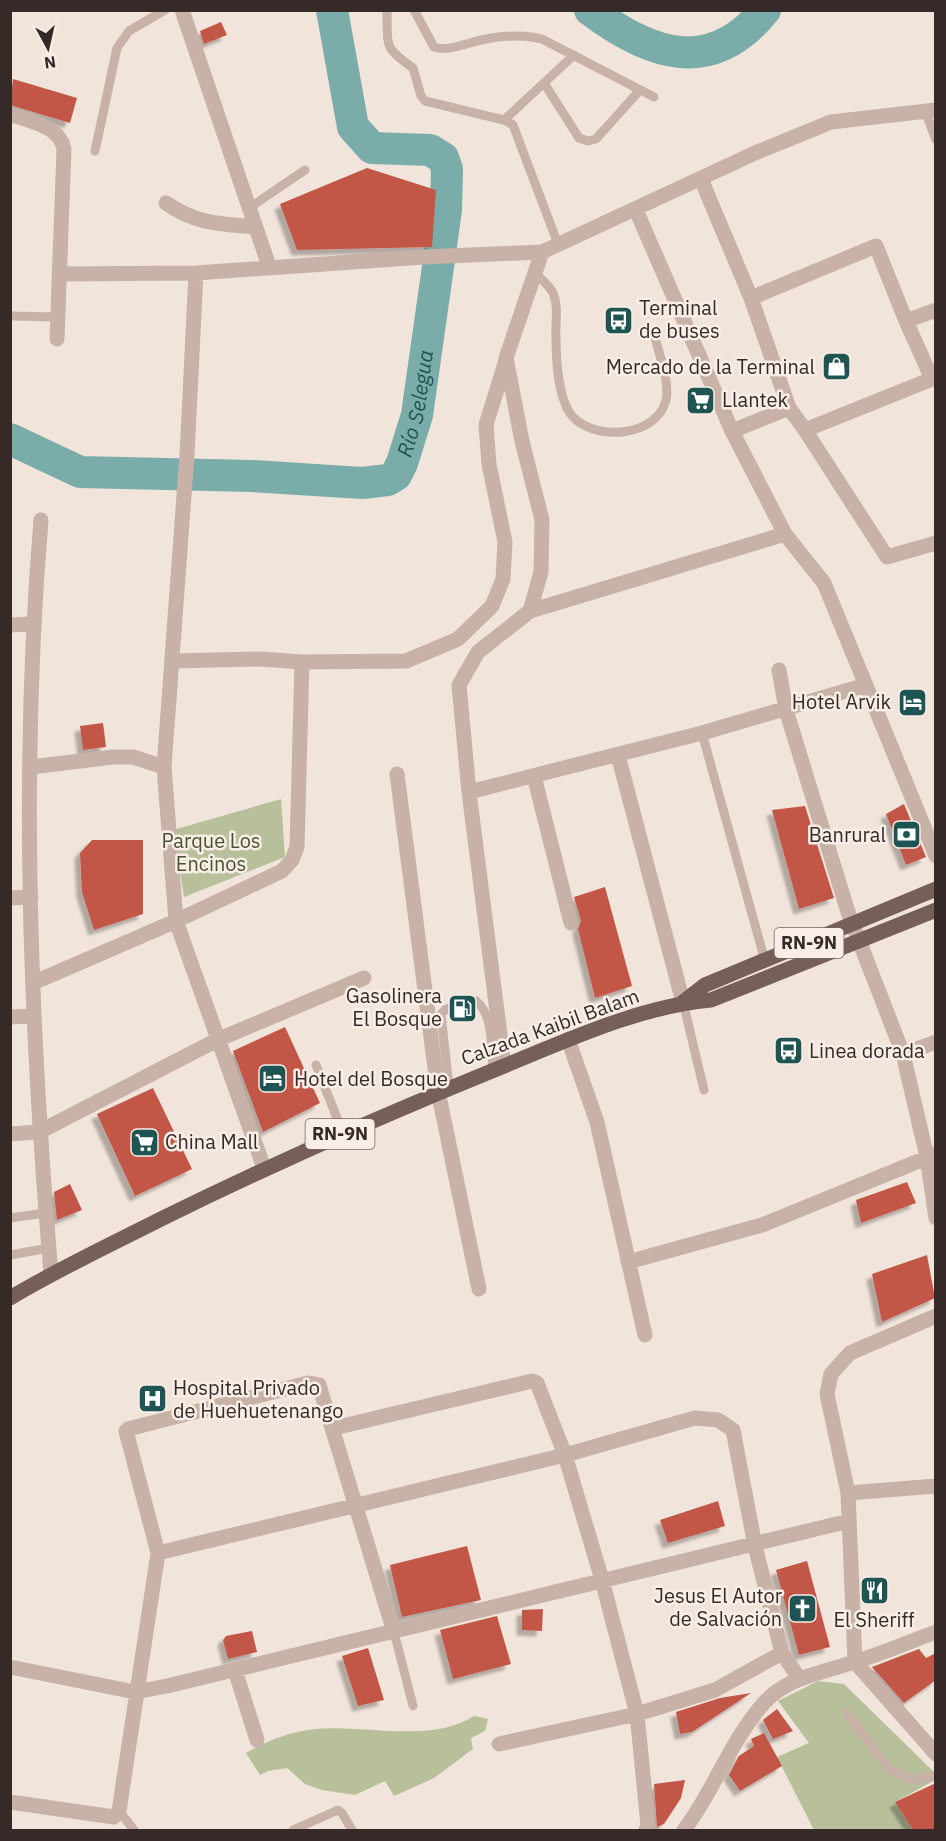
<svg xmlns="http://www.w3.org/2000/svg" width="946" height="1841" font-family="'IBM Plex Sans',sans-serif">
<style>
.green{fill:#b7bf9b}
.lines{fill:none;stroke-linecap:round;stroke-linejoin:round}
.river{stroke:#7aada9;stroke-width:32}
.building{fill:#c25747;filter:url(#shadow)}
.service{stroke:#c8b2a7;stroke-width:9}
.pedestrian{stroke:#c8b2a7;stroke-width:15}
.minor{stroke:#c8b2a7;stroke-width:15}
.primary{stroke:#775f59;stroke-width:15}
.labels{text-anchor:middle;stroke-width:5;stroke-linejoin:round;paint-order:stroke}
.shield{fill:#f9eee7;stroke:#706561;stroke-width:1.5}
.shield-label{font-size:18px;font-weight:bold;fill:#352a27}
.poi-label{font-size:20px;fill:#352a27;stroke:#f9eee7;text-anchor:start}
.park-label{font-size:20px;fill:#49522c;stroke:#f9eee7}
.street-label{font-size:20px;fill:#352a27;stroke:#f9eee7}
.water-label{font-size:21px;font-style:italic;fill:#1e5552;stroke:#f9eee7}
</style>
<defs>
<filter id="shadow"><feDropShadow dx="-5.5" dy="5.5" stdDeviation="1.5" flood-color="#0004"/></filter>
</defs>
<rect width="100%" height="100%" fill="#f1e4db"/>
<path class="green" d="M 281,799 L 285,857 L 184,897 L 173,830 Z
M 818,1681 L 844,1684 L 935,1773 L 935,1780 L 895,1802 L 913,1830 L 814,1830 L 777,1757 L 809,1743 L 778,1701 Z
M 474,1716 L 488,1719 L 485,1731 L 471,1738 L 473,1749 L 434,1778 L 394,1796 L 385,1781 L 355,1795 L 322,1790 L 305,1784 L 287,1768 L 268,1771 L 260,1775 L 246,1753 C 269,1740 289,1732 315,1729 C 364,1724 430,1744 474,1716 Z"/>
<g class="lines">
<g class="river">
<path d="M 590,10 C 650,55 711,77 765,10"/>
<path id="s1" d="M 10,439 L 80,472 L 252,476 L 362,483 L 388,480 L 396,475 L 402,463 L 417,415 L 446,210 L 447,169 L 443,158 L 430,150 L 372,148 L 353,127 L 332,10"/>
</g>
</g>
<path class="building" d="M 221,22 L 227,35 L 204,44 L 200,31 Z
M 13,79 L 77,98 L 70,123 L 10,105 Z
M 367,168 L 436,190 L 432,247 L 297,250 L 280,204 Z
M 103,723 L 106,747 L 83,750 L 80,726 Z
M 904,804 L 926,857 L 906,865 L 886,814 Z
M 805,806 L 834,898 L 799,909 L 772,810 Z
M 92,840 L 143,840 L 143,914 L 94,930 L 82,892 L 80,853 Z
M 605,887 L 632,986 L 595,998 L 578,929 L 581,921 L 574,897 Z
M 285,1027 L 320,1103 L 263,1132 L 233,1051 Z
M 153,1088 L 192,1169 L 135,1196 L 97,1114 Z
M 907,1182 L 916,1203 L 861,1223 L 856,1200 Z
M 70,1184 L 82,1210 L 57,1220 L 54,1192 Z
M 927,1255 L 935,1298 L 882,1322 L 872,1274 Z
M 718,1501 L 725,1526 L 668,1543 L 660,1520 Z
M 467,1546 L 481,1600 L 402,1617 L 390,1565 Z
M 807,1561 L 830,1647 L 799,1655 L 776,1570 Z
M 543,1609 L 542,1631 L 522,1630 L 522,1610 Z
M 497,1616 L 511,1664 L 453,1679 L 440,1630 Z
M 252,1631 L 257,1652 L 228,1659 L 223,1640 L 226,1636 Z
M 368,1648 L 384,1700 L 358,1706 L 342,1656 Z
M 919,1649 L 926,1658 L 936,1653 L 936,1680 L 904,1703 L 872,1667 Z
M 751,1693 L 692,1732 L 680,1734 L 676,1712 L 720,1698 Z
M 777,1709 L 793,1731 L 773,1739 L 763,1720 Z
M 764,1733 L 782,1766 L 740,1791 L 729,1775 L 739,1756 L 754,1746 L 751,1739 Z
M 685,1780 L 681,1798 L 664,1824 L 657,1827 L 654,1784 Z
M 936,1783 L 936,1830 L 913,1830 L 895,1802 Z"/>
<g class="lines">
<path class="service" d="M 387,10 C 388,47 383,47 413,68 L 421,96 L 425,101 L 504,120 L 513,125 L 558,244
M 414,10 L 434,47 C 447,52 467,43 481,40 C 500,36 523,34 542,39 L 654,97
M 544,83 L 579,138 L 588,141 L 596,139 L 640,90
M 925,111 L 936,140
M 504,120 L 574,55
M 95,151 L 117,48 L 129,31 L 165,10
M 249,208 L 305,170
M 535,273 C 540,278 550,286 553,293 C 559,307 555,323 556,338 C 556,359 558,402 574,418 C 597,441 657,437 666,400 C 670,382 659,355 655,337
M 10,316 L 58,317
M 702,733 L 765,961
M 683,1002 L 704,1090
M 316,1065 L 343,1133
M 449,1087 L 441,1014 L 446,1009 L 476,1001 C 494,1015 491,1049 493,1071
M 10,1218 L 46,1213
M 10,1255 L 49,1248
M 394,1632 L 413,1706
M 847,1713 L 890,1770 L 913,1780 L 936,1776
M 119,1811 L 134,1830
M 293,1830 L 338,1810 L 342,1813 L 352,1830"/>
<path class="pedestrian" d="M 701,179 L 751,298
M 789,408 L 751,298 L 876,246 L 906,321
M 805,430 L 887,557 L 936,543
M 732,431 L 789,408 L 805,430 L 932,379 L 906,321 L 936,310"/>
<path class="minor" d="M 182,10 L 269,266
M 10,114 C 31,122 59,125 64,149 L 57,339
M 166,203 C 196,224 220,224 256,227
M 636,210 L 732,431 L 785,534 L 824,583 L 936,856
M 196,273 L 187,455 L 164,767 L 176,921 L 264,1168
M 59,274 L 196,273 L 424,257 L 542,252 L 755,153 L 831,122 L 936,110
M 41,520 C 20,770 30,1024 51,1274
M 530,611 L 785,534
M 10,625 L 32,624
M 173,661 L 261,659 L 302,662 L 406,661 L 458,639 L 492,606 L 503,579 L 505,542 L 489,464 L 486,425 L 506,360
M 779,670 L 786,710 L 848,912 L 903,1054 L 927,1157 L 936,1218
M 618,755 L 683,1002
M 31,767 L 113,757 L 133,757 L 164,767
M 397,774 L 438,1091 L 479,1289
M 534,776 L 571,923
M 469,792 L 702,733 L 866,685
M 10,898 L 31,897
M 35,982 L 176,921 L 282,871 L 292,860 L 297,847 L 302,662
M 10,1017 L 34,1016
M 568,1039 L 597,1122 L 645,1335
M 903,1054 L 936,1042
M 504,1066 L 469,792 L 459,685 L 478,652 L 530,611 L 541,572 L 542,520 L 522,441 L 506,358 L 542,252
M 10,1134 L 39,1132 L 217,1040 L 364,978
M 628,1262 L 762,1225 L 936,1154
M 936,1316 L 850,1353 L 831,1374 L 827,1394 L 848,1493 L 855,1662 L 936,1754
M 334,1428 L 532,1381 L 537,1383 L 565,1455 L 602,1580 L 637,1714 L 648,1825 L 646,1830
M 848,1493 L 936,1486
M 158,1553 L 565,1455 L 695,1418 L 718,1420 L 733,1430 L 755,1546 L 782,1653 L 799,1678
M 10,1667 L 135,1692 L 167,1686 L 849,1521
M 235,1670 L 257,1740
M 499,1744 L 637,1714 L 715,1690 L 782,1653
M 10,1802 L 114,1817 L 119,1811 L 158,1553 L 126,1431 L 128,1429 L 308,1383 L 319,1385 L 394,1632
M 684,1830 C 714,1791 730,1741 764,1703 C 787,1677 823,1673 854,1662 C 882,1654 908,1642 936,1632"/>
<path class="primary" d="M 683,1002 L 705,985 L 936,889
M 10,1298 C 60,1268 112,1244 163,1218 C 275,1163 388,1113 504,1066 C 568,1040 641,1006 711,1000 L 936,910"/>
</g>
<defs>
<symbol id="bus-square" viewBox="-11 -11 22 22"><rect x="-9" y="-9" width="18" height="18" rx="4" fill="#1e5552" stroke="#f9eee7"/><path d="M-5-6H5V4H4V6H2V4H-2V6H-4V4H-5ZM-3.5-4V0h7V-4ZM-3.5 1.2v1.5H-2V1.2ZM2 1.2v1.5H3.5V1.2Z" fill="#fff"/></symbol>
<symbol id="shop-square" viewBox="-11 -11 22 22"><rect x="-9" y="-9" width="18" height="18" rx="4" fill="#1e5552" stroke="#f9eee7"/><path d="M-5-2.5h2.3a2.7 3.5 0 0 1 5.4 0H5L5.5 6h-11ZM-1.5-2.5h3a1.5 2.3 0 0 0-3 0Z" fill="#fff"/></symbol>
<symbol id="supermarket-square" viewBox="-11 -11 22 22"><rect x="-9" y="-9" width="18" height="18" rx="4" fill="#1e5552" stroke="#f9eee7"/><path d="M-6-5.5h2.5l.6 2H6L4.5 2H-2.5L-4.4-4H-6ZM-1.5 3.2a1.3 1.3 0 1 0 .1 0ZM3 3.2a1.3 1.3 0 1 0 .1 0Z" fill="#fff"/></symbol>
<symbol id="hotel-square" viewBox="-11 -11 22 22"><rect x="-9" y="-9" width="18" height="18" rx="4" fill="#1e5552" stroke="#f9eee7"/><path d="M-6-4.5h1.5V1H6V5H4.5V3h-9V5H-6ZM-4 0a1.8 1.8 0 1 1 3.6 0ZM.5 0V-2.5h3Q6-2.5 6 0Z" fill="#fff"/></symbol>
<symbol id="bank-square" viewBox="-11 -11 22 22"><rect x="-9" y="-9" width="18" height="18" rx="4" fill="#1e5552" stroke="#f9eee7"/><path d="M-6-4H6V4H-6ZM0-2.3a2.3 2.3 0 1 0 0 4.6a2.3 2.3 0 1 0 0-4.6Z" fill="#fff"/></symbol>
<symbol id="fuel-square" viewBox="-11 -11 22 22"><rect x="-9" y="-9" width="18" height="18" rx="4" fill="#1e5552" stroke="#f9eee7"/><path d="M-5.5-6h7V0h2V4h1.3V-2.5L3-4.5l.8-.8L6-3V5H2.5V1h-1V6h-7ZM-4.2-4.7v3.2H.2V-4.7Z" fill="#fff"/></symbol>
<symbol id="hospital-square" viewBox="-11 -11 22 22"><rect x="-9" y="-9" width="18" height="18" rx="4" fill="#1e5552" stroke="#f9eee7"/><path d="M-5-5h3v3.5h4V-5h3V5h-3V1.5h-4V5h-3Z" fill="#fff"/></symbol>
<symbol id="restaurant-square" viewBox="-11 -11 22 22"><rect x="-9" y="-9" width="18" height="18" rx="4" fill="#1e5552" stroke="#f9eee7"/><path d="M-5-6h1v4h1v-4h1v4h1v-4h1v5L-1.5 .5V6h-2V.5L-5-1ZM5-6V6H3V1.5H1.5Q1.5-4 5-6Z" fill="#fff"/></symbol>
<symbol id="church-square" viewBox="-11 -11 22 22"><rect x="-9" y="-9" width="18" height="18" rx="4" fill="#1e5552" stroke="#f9eee7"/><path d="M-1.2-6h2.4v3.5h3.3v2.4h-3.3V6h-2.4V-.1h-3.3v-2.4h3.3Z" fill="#fff"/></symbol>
</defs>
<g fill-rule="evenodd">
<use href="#bus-square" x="602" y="304" width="33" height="33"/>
<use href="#shop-square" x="820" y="350" width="33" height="33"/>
<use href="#supermarket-square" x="684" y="384" width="33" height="33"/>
<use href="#hotel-square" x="896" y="686" width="33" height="33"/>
<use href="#bank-square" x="890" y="818" width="33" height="33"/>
<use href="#fuel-square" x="446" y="992" width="33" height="33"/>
<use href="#bus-square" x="772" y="1034" width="33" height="33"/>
<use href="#hotel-square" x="256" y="1062" width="33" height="33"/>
<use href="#supermarket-square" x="128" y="1126" width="33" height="33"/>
<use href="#hospital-square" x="136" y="1382" width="33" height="33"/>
<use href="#restaurant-square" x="858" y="1574" width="33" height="33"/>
<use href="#church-square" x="786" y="1592" width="33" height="33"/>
</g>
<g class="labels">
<g class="shield">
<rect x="774.5" y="928" width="69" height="30" rx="4.5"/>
<rect x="305.5" y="1119" width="69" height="30" rx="4.5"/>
</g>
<g class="shield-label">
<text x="809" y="949">RN-9N</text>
<text x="340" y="1140">RN-9N</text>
</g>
<g class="poi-label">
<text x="639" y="315">Terminal<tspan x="639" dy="23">de buses</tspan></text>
<text x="815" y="374" text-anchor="end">Mercado de la Terminal</text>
<text x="722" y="407">Llantek</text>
<text x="891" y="709" text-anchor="end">Hotel Arvik</text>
<text x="886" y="842" text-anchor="end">Banrural</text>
<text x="442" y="1003" text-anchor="end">Gasolinera<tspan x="442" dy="23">El Bosque</tspan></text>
<text x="809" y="1058">Linea dorada</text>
<text x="294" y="1086">Hotel del Bosque</text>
<text x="165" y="1149">China Mall</text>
<text x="173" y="1395">Hospital Privado<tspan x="173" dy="23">de Huehuetenango</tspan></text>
<text x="782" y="1603" text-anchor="end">Jesus El Autor<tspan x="782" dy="23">de Salvación</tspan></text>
<text x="874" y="1627" text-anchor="middle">El Sheriff</text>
</g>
<g class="park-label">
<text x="211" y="848">Parque Los<tspan x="211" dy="23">Encinos</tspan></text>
</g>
<g class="street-label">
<text transform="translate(550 1027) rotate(-20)" y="7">Calzada Kaibil Balam</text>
</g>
<g class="water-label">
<text dy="7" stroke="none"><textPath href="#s1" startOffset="470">Río Selegua</textPath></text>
</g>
</g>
<rect width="946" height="1841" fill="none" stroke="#352a27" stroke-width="24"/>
<g transform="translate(48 48) rotate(172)" stroke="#f9eee7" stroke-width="4.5" paint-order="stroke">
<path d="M0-4.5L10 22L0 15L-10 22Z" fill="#352a27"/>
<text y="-9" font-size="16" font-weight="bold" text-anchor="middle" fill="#352a27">N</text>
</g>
</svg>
